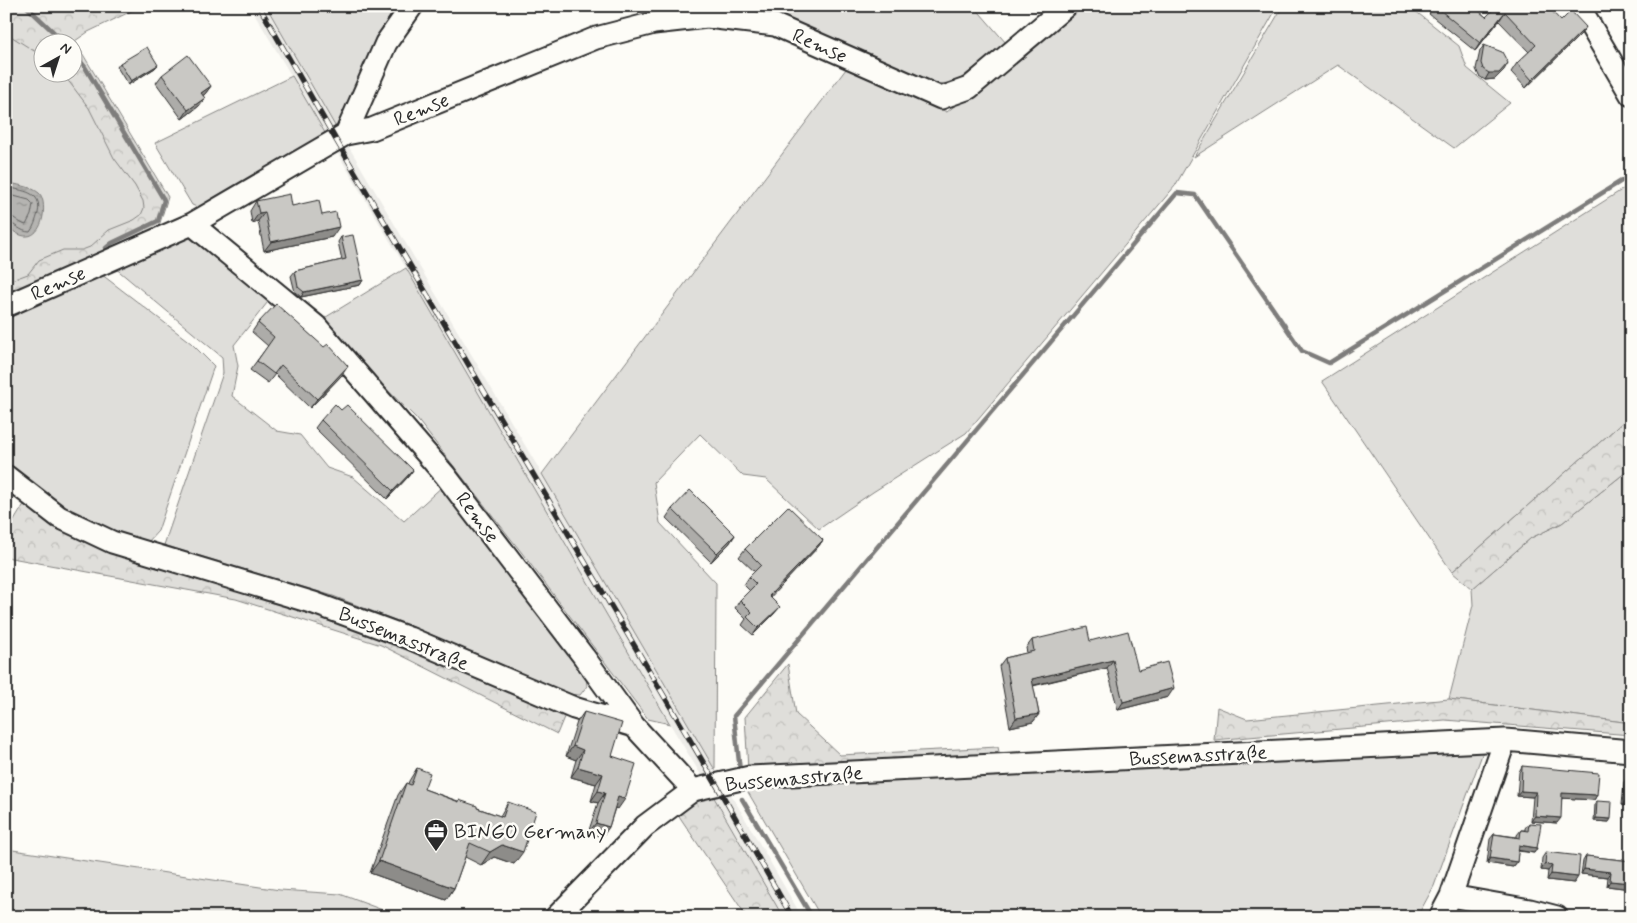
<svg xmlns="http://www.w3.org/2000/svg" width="1637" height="923" font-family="Mynerve,sans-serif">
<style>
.built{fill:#edece8}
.grass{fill:#dfdeda;stroke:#858482}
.forest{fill:url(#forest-crowns);stroke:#858482}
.water{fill:url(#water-ripples);stroke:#7e7d7b}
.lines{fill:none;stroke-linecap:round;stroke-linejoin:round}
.shore{stroke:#626261;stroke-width:1}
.stream{stroke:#7e7d7b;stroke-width:4.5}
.minor-casing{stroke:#2b2b2b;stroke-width:25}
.minor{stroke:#fdfcf7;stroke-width:21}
.rail-casing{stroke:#2b2b2b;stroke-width:5.5}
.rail{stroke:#fdfcf7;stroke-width:4;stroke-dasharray:11;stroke-linecap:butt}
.wall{fill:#adaca9;stroke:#2b2b2b}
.shaded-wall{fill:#8d8c89;stroke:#2b2b2b}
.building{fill:#c9c8c4;stroke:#2b2b2b}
.labels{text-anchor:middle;stroke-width:5;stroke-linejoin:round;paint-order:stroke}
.street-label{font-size:20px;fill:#2b2b2b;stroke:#fdfcf7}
.poi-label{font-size:20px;fill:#2b2b2b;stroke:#fdfcf7;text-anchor:start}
</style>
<defs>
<pattern id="forest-crowns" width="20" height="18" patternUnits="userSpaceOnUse" patternTransform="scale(1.25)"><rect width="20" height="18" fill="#dfdeda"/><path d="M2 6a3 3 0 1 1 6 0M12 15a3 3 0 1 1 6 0" fill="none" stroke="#c0bfbb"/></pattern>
<pattern id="water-ripples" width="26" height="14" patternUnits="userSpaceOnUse" patternTransform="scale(1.25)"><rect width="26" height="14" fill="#b5b4b1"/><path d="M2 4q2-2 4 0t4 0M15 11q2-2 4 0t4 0" fill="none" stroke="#939390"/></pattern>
</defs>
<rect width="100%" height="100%" fill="#fdfcf7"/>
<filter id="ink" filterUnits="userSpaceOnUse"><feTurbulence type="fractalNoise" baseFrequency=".02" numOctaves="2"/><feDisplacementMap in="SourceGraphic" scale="10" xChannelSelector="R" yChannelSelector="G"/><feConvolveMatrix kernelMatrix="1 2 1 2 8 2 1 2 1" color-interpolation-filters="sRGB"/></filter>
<g filter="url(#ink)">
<path class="built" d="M 250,6 L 266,6 L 338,131 L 328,138 Z
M 346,142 L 542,474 L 719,777 L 704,780 L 670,724 L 406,268 L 335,149 Z
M 728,789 L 802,917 L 783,917 L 712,794 Z"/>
<path class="grass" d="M 6,6 L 42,42 L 42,72 L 72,72 L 155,215 L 6,297 Z
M 266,6 L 405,6 L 338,131 Z
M 656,6 L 974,6 L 1006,43 L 955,83 L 928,84 L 849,47 L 652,13 Z
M 1076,6 L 1278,6 L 1175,186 L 966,433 L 873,492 L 819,529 L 766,479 L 743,476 L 700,434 L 654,482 L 660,523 L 716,583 L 715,770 L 542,474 L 846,69 L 947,112 Z
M 1283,6 L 1409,6 L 1459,46 L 1467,68 L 1510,103 L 1454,148 L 1338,65 L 1194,157 Z
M 292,76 L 328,138 L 204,210 L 192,205 L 155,143 Z
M 1631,184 L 1631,415 L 1452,572 L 1322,381 Z
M 189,234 L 271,298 L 234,345 L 238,366 L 232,396 L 277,431 L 300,435 L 327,468 L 353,477 L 404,521 L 444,485 L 585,670 L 587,686 L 580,695 L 567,694 L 418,629 L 333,596 L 164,545 L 223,373 L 222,357 L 114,267 Z
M 406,268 L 670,724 L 648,719 L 522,553 L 416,418 L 318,322 Z
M 101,274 L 191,343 L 214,366 L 158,531 L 148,542 L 112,531 L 63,509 L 6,463 L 6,316 Z
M 1631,468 L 1631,723 L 1449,699 L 1473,605 L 1472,589 L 1531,538 L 1562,523 Z
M 1484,749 L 1434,886 L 1417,917 L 821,917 L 745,787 Z
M 6,849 L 280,890 L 340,894 L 401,917 L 6,917 Z"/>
<path class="forest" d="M 6,6 L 142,6 L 88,32 L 75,41 L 168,197 L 159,226 L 100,256 L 6,297 L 6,282 L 28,274 L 39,260 L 63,250 L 82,250 L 90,247 L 109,230 L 134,220 L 141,215 L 144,208 L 143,201 L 135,186 L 114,158 L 89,108 L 70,83 L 60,73 L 72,72 L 72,42 L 42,42 L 42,56 L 6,33 Z
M 1631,415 L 1631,468 L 1562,523 L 1531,538 L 1472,589 L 1452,572 Z
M 26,501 L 344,620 L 567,710 L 557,734 L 381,645 L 236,599 L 6,557 L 6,534 Z
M 788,664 L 796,714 L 840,755 L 998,747 L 1001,762 L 748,770 L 745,717 Z
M 1449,699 L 1631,723 L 1631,735 L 1445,720 L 1214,740 L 1217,707 L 1247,719 Z
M 712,794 L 783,917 L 747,917 L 677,813 Z"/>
<path class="water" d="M 6,182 C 16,185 31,186 39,193 C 50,202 42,260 6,225 Z"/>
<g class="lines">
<path class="shore" d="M 6,187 C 22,191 43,191 38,213 C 36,220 34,227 30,232 C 20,232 15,223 6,222
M 6,194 L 29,200 L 33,204 L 31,215 L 26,225 C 18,223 15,216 6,215"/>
<path class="stream" d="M 26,6 L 64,42
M 72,51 L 85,67 L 164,200 L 158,221 L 112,243 L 106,248
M 740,771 L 734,716 L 1177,193 L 1195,195 L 1302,351 L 1329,363 L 1631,175
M 742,799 L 812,917"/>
<defs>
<path id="minor" d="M 1579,6 L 1631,95
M 346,134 L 386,43 L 412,6
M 192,224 L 316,326 L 445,475 L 584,657 L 634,726 L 693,790
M 6,306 L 192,224 L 346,134 L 372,129 L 596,38 L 654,23 L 707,17 L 775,25 L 941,98 L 969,88 L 1066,6
M 6,476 L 59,517 L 112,542 L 314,603 L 409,638 L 574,708 L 634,726
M 1451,896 L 1530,910 L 1557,917
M 556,917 L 645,826 L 693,790 L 750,777 L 1505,740 L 1631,751
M 1440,917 L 1451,896 L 1505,740"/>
</defs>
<use href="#minor" class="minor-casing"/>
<use href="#minor" class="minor"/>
<defs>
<path id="rail" d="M 259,6 L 336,140 L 716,784 L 792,917"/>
</defs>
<use href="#rail" class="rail-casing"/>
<use href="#rail" class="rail"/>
</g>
<path class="wall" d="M 1422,6 L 1473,6 L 1486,17 L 1497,6 L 1586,27 L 1580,35 L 1526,88 L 1511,72 L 1517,63 L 1529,52 L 1499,21 L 1475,51 L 1429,14 L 1430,13 Z
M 1484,45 L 1504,70 L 1495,79 L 1485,80 L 1479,76 L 1476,69 L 1480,51 Z
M 120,63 L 155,68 L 128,85 L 117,67 Z
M 162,75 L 211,86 L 205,94 L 203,96 L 199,106 L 182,119 L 156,83 Z
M 256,201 L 292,206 L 322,215 L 332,237 L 264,251 L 258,221 L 252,223 L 250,211 Z
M 341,237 L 363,280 L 360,285 L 301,297 L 295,292 L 291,276 L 295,271 L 342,260 L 338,242 Z
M 258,323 L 342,375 L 310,408 L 275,374 L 268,383 L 250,370 L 268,346 L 252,332 Z
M 341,410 L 413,470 L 407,478 L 387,499 L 315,428 L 321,420 Z
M 672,509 L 735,535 L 729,544 L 711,562 L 666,518 Z
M 823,540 L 818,547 L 770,597 L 774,614 L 753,635 L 742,625 L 746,619 L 735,608 L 740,600 L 750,591 L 744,585 L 749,577 L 755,572 L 739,557 L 745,549 Z
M 1032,640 L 1090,641 L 1138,670 L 1168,697 L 1118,710 L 1107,668 L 1033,686 L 1039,714 L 1033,722 L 1010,727 L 999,666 L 1005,658 L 1027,653 L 1026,648 Z
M 584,712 L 612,756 L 618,809 L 615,808 L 609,827 L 602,837 L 588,833 L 598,803 L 591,801 L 596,784 L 571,777 L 576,760 L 566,756 L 577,722 Z
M 1522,766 L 1597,795 L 1594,800 L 1562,798 L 1557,823 L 1531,821 L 1533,797 L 1517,796 L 1519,772 Z
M 417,768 L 424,789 L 500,816 L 508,802 L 514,864 L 494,857 L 481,865 L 465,857 L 454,888 L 446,900 L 370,873 L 398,795 L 406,783 L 408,784 L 409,781 Z
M 1629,775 L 1631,775 L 1631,806 L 1622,805 L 1624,782 Z
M 1597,801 L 1609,822 L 1594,821 L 1595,804 Z
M 1529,823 L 1537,848 L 1534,853 L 1518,851 L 1517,862 L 1513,867 L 1487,863 L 1490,839 L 1494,834 L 1517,837 L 1517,835 L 1521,830 L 1525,830 L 1525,828 Z
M 1546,852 L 1574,883 L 1547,880 L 1548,871 L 1541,870 L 1542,858 Z
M 1586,856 L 1631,861 L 1631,889 L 1607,886 L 1608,877 L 1581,874 L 1583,861 Z"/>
<path class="shaded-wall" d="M 1505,12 L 1499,21 L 1475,51 L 1480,43 Z
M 1586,27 L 1580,35 L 1526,88 L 1532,80 Z
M 1508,63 L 1504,70 L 1495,79 L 1485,80 L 1489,73 Z
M 158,65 L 155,68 L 128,85 L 131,81 Z
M 211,86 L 205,94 L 195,101 L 201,93 Z
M 205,98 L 199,106 L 182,119 L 188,110 Z
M 265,212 L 258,221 L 252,223 L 259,213 Z
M 339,227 L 332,237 L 264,251 L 271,242 Z
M 363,280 L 360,285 L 301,297 L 304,292 Z
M 348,366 L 342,375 L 310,408 L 317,399 Z
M 413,470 L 407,478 L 387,499 L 393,491 Z
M 735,535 L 729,544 L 711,562 L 717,553 Z
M 823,540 L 818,547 L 764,604 L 769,596 Z
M 780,607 L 774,614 L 753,635 L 758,628 Z
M 1113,660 L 1107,668 L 1026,687 L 1032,679 Z
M 1174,688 L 1168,697 L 1118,710 L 1123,702 Z
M 1039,714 L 1033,722 L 1010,727 L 1016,718 Z
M 573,746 L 583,750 L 576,760 L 566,756 Z
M 578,767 L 603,774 L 596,784 L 571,777 Z
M 598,791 L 605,793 L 598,803 L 591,801 Z
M 1521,791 L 1536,792 L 1533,797 L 1517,796 Z
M 1562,793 L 1597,795 L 1594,800 L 1559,798 Z
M 618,797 L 625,799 L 618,809 L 611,807 Z
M 1627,799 L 1631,799 L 1631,806 L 1622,805 Z
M 1535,816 L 1561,818 L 1557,823 L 1531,821 Z
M 1596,818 L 1611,819 L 1609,822 L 1594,821 Z
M 596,823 L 609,827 L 602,837 L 588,833 Z
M 502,845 L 523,852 L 514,864 L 494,857 L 481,865 L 490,852 Z
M 1519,845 L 1537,848 L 1534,853 L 1516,850 Z
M 1490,858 L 1517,862 L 1513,867 L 1487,863 Z
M 379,861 L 454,888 L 446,900 L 370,873 Z
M 1545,864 L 1552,866 L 1548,871 L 1541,870 Z
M 1584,869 L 1611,872 L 1608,877 L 1581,874 Z
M 1551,874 L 1578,877 L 1574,883 L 1547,880 Z
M 1610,881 L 1631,883 L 1631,889 L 1607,886 Z"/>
<path class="building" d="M 1435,6 L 1473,6 L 1486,17 L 1497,6 L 1547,6 L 1561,21 L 1571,11 L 1586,27 L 1532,80 L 1517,63 L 1536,45 L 1505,12 L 1480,43 Z
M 1484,45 L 1502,52 L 1508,63 L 1499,73 L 1489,73 L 1483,69 L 1481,63 Z
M 147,47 L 158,65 L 131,81 L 120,63 Z
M 188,55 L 211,86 L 201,93 L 205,98 L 188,110 L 162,75 Z
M 290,194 L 292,206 L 319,200 L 322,215 L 336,212 L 339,227 L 271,242 L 265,212 L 259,213 L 256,201 Z
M 353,235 L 363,280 L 304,292 L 298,287 L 295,271 L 346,259 L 341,237 Z
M 276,304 L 324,347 L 328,344 L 348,366 L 317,399 L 281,365 L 274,374 L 257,361 L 274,337 L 258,323 Z
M 335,404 L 341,410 L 347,405 L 413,470 L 393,491 L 321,420 Z
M 690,490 L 735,535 L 717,553 L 672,509 Z
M 788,506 L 823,540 L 769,596 L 780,607 L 758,628 L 747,617 L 752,612 L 740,600 L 756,584 L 749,577 L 761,565 L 745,549 Z
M 1087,627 L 1090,641 L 1128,631 L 1138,670 L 1167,662 L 1174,688 L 1123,702 L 1113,660 L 1032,679 L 1039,714 L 1016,718 L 1005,658 L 1034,651 L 1032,640 Z
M 584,712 L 622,723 L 612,756 L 636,764 L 625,799 L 618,797 L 609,827 L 596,823 L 605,793 L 598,791 L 603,774 L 578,767 L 583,750 L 573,746 Z
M 1522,766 L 1599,773 L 1597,795 L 1562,793 L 1561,818 L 1535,816 L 1536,792 L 1521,791 Z
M 417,768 L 430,773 L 424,789 L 459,802 L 459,800 L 477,806 L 477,808 L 503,817 L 508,802 L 536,812 L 523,852 L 502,845 L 490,852 L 470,843 L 454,888 L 379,861 L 406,783 L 411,785 Z
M 1629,775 L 1631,775 L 1631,799 L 1627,799 Z
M 1597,801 L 1612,802 L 1611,819 L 1596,818 Z
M 1529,823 L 1541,824 L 1537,848 L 1519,845 L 1517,862 L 1490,858 L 1494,834 L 1520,838 L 1521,830 L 1528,831 Z
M 1546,852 L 1580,856 L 1578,877 L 1551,874 L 1552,866 L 1545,864 Z
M 1586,856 L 1631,861 L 1631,883 L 1610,881 L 1611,872 L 1584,869 Z"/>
</g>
<defs>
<symbol id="office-pin" viewBox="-11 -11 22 30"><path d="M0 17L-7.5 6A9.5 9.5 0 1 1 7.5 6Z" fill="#2b2b2b" stroke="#fdfcf7"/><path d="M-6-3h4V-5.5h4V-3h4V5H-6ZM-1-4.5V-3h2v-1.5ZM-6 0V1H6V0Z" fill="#fff"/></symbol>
</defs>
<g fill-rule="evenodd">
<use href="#office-pin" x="422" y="817" width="28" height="38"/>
</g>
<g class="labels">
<g class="street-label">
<text transform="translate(820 45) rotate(24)" y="7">Remse</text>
<text transform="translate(421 109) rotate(-22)" y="7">Remse</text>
<text transform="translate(58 283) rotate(-24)" y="7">Remse</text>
<text transform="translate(478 517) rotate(53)" y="7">Remse</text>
<text transform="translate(404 638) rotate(22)" y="7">Bussemasstraße</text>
<text transform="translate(1198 755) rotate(-3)" y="7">Bussemasstraße</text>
<text transform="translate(794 778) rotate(-5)" y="7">Bussemasstraße</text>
</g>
<g class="poi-label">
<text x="454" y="838">BINGO Germany</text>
</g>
</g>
<rect width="1637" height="923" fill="none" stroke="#fdfcf7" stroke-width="25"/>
<rect x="12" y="12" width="1612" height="898" fill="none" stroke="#2b2b2b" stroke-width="2" filter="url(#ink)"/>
<g transform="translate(58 58) rotate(39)"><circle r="24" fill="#fdfcf7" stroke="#a9a8a5"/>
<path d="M0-4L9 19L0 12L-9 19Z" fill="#2b2b2b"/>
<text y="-8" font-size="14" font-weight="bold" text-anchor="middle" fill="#2b2b2b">N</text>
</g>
</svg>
